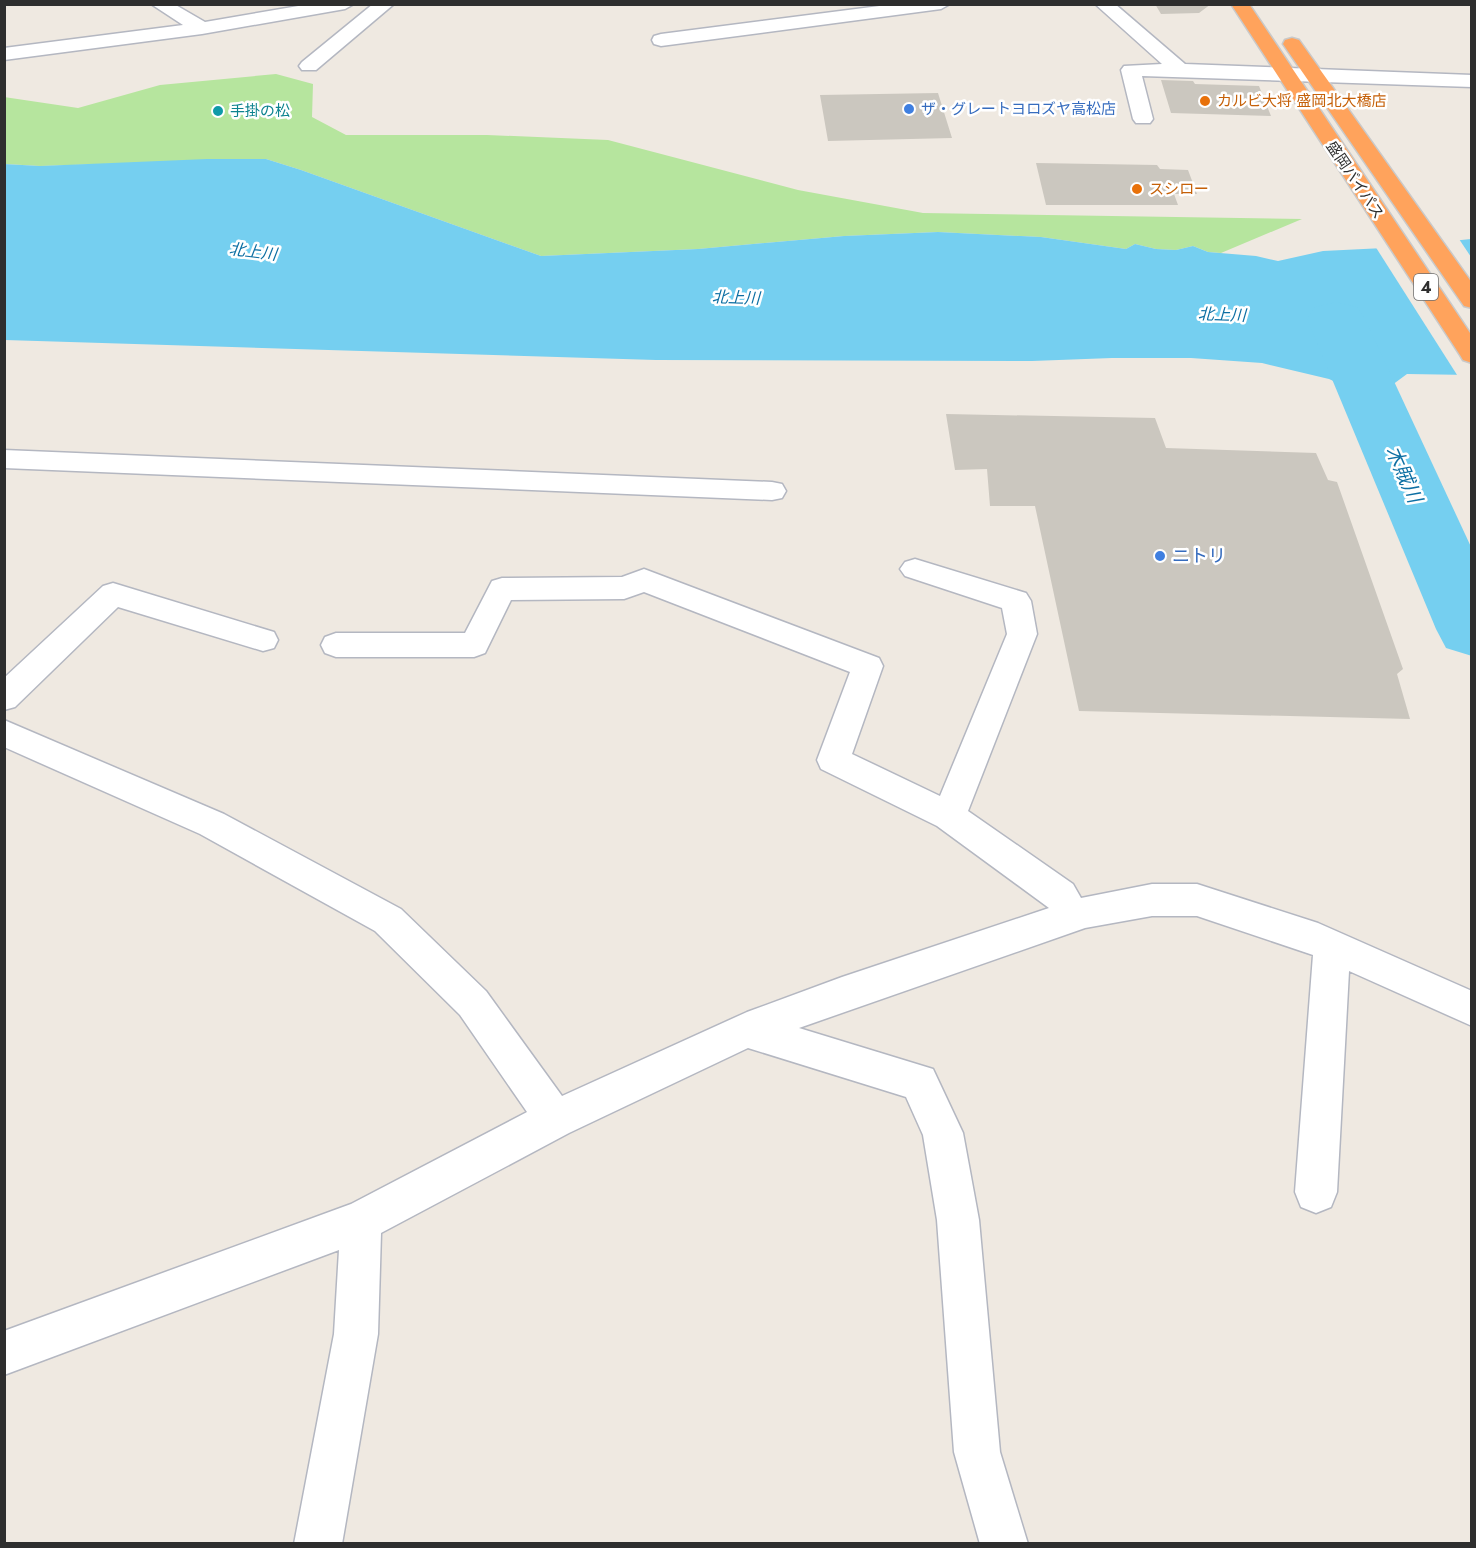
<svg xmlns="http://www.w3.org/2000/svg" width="1476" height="1548" font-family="Jost,'Noto Sans JP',sans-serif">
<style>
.green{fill:#b6e59e}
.water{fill:#75cff0}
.pier{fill:#efe9e1}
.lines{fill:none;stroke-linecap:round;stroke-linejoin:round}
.river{fill:#75cff0;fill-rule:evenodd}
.building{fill:#cbc7bf}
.minor-casing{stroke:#b4b7c1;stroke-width:3}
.highway-casing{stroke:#c9c9c9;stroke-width:3}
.minor{fill:#fff;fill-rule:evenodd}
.highway{fill:#ffa35c;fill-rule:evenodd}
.food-dot{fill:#e8710a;stroke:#fff;stroke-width:2}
.shop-dot{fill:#3f7fe0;stroke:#fff;stroke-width:2}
.culture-dot{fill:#0f9aa8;stroke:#fff;stroke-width:2}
.labels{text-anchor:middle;stroke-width:5;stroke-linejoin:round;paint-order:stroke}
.far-food-label{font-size:15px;fill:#c56008;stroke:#fff;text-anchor:start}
.far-shop-label{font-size:15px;fill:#366cbe;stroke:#fff;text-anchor:start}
.far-culture-label{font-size:15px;fill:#0d838f;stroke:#fff;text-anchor:start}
.far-street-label{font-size:15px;fill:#2e2e2e;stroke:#fff}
.far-water-label{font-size:16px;font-style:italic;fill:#0d6fa3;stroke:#fff}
.shield{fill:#fff;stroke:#6d6d6d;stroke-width:1.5}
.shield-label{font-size:16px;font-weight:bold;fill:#2e2e2e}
.shop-label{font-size:18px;fill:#366cbe;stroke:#fff;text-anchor:start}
.water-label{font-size:20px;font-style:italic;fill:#0d6fa3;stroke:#fff}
</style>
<rect width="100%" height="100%" fill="#efe9e1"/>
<path class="green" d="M 276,74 L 313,84 L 312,117 L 346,135 L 487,135 L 608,140 L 798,190 L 923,213 L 1302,219 L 1221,253 L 1208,252 L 1193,246 L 1176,250 L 1156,249 L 1135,244 L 1126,249 L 1041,237 L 938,232 L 844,236 L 698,249 L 541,256 L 301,170 L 266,159 L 40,166 L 5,164 L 4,97 L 78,108 L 160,85 Z"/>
<path class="water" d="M 207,159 L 266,159 L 301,170 L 541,256 L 698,249 L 844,236 L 938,232 L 1041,237 L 1126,249 L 1135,244 L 1156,249 L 1176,250 L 1193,246 L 1208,252 L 1256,256 L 1278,261 L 1323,251 L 1384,248 L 1471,239 L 1471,375 L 1407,374 L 1388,388 L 1387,396 L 1362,394 L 1329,379 L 1262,363 L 1191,358 L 1112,358 L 1032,361 L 656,360 L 5,340 L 4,164 L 40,166 Z"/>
<path class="pier" d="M 1457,236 L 1471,257 L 1472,378 L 1459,378 L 1375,246 Z"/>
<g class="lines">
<path class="river" d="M 1336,302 L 1357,307 L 1365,319 L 1472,549 L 1472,656 L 1446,648 L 1436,629 L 1307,319 L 1315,307 Z"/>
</g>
<path class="building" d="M 1155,4 L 1211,4 L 1199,13 L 1161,14 Z
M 1161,80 L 1193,81 L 1195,84 L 1259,86 L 1271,116 L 1171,113 Z
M 938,93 L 952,138 L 828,141 L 820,95 Z
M 1036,163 L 1157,165 L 1160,169 L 1188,170 L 1197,194 L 1174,194 L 1178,205 L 1046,205 Z
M 946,414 L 1155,418 L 1166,448 L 1316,453 L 1328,480 L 1337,482 L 1403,669 L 1397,674 L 1410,719 L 1079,711 L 1035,506 L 990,506 L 987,469 L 955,470 Z"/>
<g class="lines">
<defs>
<path id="minor" d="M 151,4 L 174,4 L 205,22 L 310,4 L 354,4 L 345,9 L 202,34 L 4,60 L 4,48 L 183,25 Z
M 373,4 L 394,4 L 316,70 L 302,70 L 299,66 L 302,62 Z
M 895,4 L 950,4 L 941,9 L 661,46 L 654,44 L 652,40 L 654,36 L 661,34 Z
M 1095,4 L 1115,4 L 1185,64 L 1472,75 L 1472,87 L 1142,76 L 1153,119 L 1150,123 L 1136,123 L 1133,119 L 1121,70 L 1124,66 L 1162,64 Z
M 4,450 L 772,482 L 782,484 L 786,491 L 782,498 L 772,500 L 4,468 Z
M 915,559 L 1026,593 L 1031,601 L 1037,634 L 968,811 L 1073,884 L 1081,898 L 1152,884 L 1197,884 L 1318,923 L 1472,991 L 1472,1026 L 1349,971 L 1337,1192 L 1331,1207 L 1316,1213 L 1301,1207 L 1295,1192 L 1313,955 L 1197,916 L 1152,916 L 1085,928 L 799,1028 L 933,1069 L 963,1133 L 979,1220 L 1000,1452 L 1028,1544 L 980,1544 L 954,1452 L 937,1220 L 923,1135 L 906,1097 L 748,1048 L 569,1133 L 381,1233 L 378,1334 L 342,1544 L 294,1544 L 334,1334 L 339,1250 L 4,1375 L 4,1331 L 351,1204 L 527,1112 L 460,1015 L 375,931 L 200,834 L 4,747 L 4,720 L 224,814 L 401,909 L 486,991 L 562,1096 L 747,1012 L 842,977 L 1049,908 L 937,826 L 821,769 L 817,760 L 850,672 L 644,592 L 624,599 L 511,600 L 485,653 L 474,657 L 336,657 L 325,653 L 321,645 L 325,637 L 336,633 L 465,633 L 492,581 L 502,578 L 622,577 L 644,569 L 879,658 L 883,666 L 852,754 L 940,796 L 1007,634 L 1002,608 L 905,576 L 900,569 L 905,562 Z
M 113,583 L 274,632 L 278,640 L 274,648 L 263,651 L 118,607 L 15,707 L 4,710 L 4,678 L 103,586 Z"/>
<path id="highway" d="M 1231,4 L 1249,4 L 1472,336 L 1472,363 L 1463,360 L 1460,355 Z
M 1292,38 L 1299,40 L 1472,283 L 1472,308 L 1464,306 L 1283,44 L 1285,40 Z"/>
</defs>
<use href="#minor" class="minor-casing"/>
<use href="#highway" class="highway-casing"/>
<use href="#minor" class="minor"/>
<use href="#highway" class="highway"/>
</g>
<g class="food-dot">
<circle cx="1205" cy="101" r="6"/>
<circle cx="1137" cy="189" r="6"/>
</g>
<g class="shop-dot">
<circle cx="909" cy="109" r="6"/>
<circle cx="1160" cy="556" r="6"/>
</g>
<circle class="culture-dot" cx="218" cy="111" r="6"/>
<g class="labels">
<g class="far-food-label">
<text x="1217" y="106">カルビ大将 盛岡北大橋店</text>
<text x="1149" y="194">スシロー</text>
</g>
<g class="far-shop-label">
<text x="921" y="114">ザ・グレートヨロズヤ高松店</text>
</g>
<g class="far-culture-label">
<text x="230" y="116">手掛の松</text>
</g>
<g class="far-street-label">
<text transform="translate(1355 180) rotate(56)" y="5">盛岡バイパス</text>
</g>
<g class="far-water-label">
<text transform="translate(253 251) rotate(7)" y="6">北上川</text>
<text transform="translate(736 297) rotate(2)" y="6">北上川</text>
<text transform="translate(1222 314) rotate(2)" y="6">北上川</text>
</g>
<rect class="shield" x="1414" y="274" width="24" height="26" rx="4.5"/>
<g class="shield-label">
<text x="1426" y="293">4</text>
</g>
<g class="shop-label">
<text x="1172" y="562">ニトリ</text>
</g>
<g class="water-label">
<text transform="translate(1404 474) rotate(66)" y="7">木賊川</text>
</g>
</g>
<rect width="1476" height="1548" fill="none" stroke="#2e2e2e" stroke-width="12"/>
</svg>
